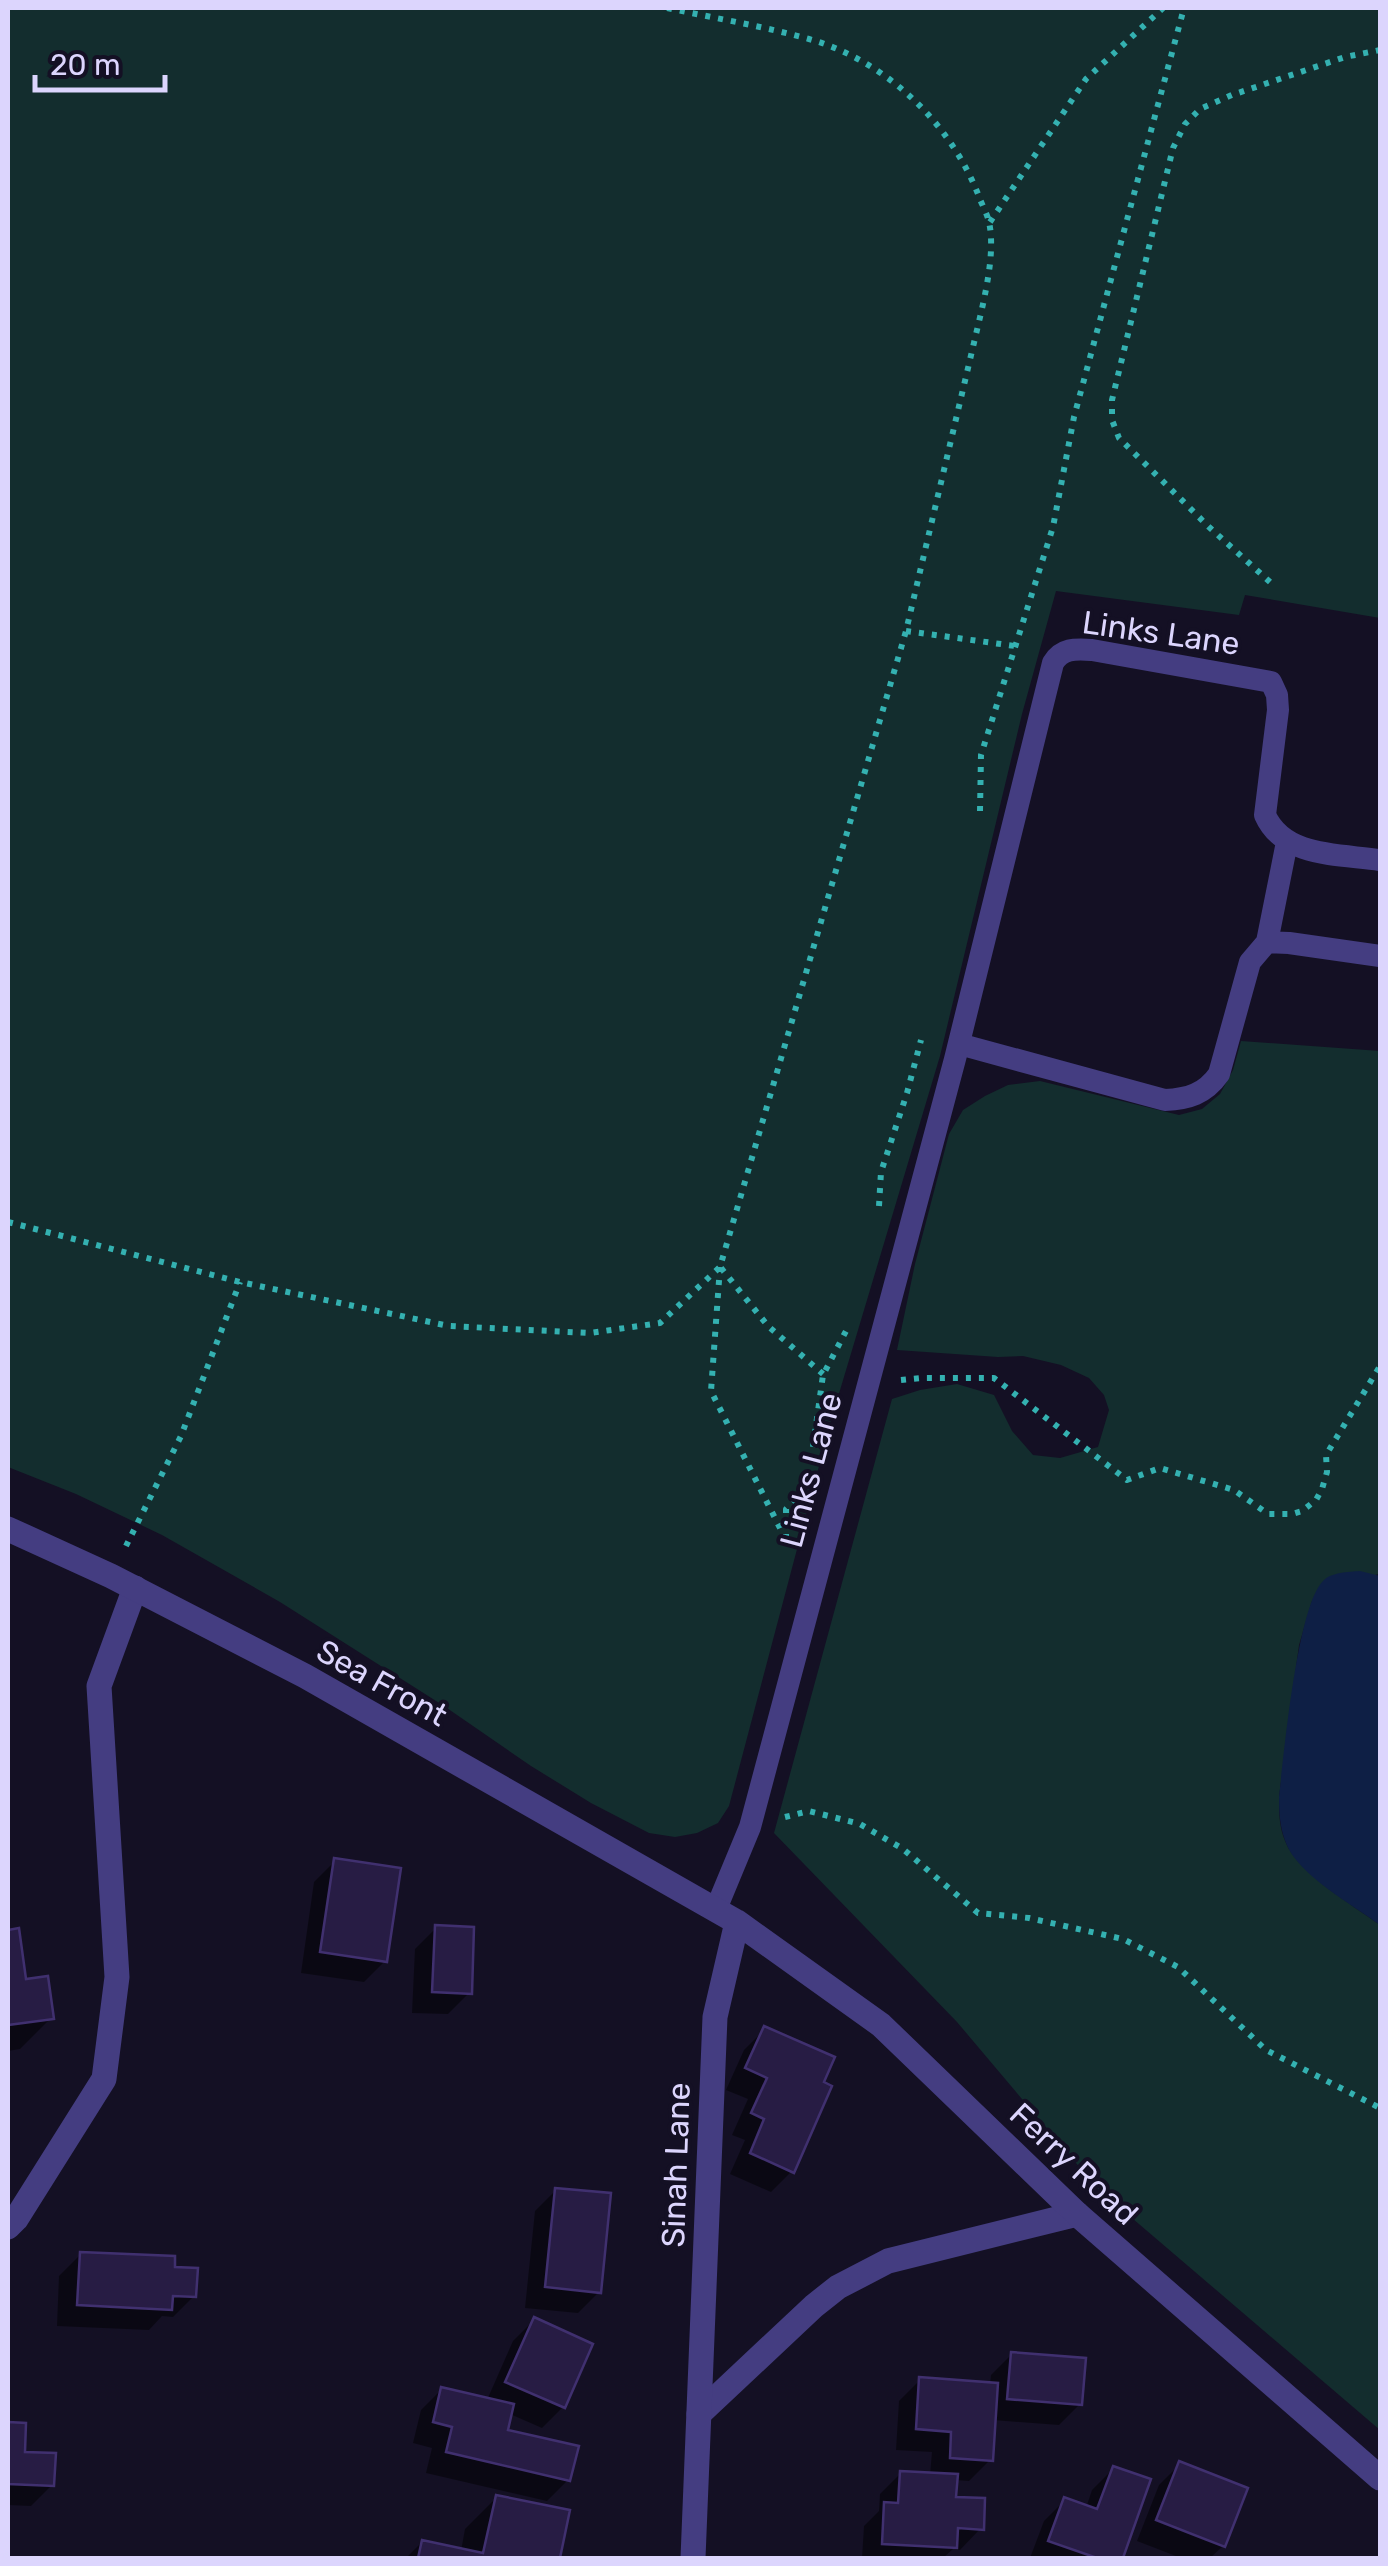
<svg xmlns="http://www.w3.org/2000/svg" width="1388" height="2566" font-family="Rubik,sans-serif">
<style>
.green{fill:#132d2e}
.water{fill:#0e1f45}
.shadow{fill:#0007}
.building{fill:#271c44;stroke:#40306f;stroke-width:2.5}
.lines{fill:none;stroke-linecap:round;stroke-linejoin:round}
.path{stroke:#34b1b1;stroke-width:6;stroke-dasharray:5 8;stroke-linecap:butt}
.service{stroke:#443d81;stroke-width:22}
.minor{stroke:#443d81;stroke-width:25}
.tertiary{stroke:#443d81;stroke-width:25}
.labels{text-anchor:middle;stroke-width:8;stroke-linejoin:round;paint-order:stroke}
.street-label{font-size:32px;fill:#dcd5fd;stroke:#141024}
</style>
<rect width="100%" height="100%" fill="#141024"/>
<path class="green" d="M 8,8 L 1380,8 L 1380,618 L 1245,595 L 1239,615 L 1056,591 L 1022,714 L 940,1056 L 832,1417 L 729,1806 L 718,1823 L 697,1833 L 675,1837 L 649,1833 L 591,1803 L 531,1766 L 444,1706 L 280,1602 L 162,1535 L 76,1494 L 8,1467 Z
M 1241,1041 L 1380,1051 L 1380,1576 L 1378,1574 L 1312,1601 L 1299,1645 L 1279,1797 C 1279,1813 1279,1828 1286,1843 C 1298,1873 1354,1906 1380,1925 L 1380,2430 L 1098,2189 L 957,2022 L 774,1833 L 892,1399 L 920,1390 L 957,1384 L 994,1395 L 1012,1431 L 1033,1455 L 1060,1458 L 1098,1447 L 1109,1410 L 1104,1395 L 1089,1378 L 1061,1365 L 1023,1356 L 998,1357 L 897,1350 L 915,1264 L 949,1134 L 963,1110 L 985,1096 L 1008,1085 L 1040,1081 L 1179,1115 L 1202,1109 L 1220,1094 L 1233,1070 Z"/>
<path class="water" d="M 1360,1571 L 1380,1576 L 1380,1925 C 1353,1905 1298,1875 1286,1843 C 1280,1828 1279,1813 1279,1797 C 1284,1755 1297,1607 1323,1581 C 1331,1572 1349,1572 1360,1571 Z"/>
<path class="shadow" d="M 335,1861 L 385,1961 L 364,1982 L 301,1973 L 314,1882 Z
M 436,1928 L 469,1993 L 448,2014 L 412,2013 L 415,1949 Z
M 17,1931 L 24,1982 L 51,2018 L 20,2049 L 8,2051 L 8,1932 Z
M 765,2029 L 792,2171 L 771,2192 L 730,2174 L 745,2140 L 732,2135 L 748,2099 L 726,2090 L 744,2050 Z
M 556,2190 L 599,2292 L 578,2313 L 525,2308 L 535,2211 Z
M 81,2254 L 194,2296 L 173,2317 L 162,2316 L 149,2330 L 57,2326 L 59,2276 Z
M 534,2320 L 590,2345 L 563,2407 L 542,2428 L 510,2414 L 505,2432 L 568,2480 L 547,2501 L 426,2473 L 432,2448 L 413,2443 L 421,2410 L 442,2389 L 487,2400 L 513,2341 Z
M 1012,2354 L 1080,2404 L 1059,2425 L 993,2420 L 990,2460 L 969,2481 L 955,2480 L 954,2499 L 981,2528 L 960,2550 L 953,2549 L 943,2558 L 862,2558 L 864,2526 L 879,2511 L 880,2494 L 901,2473 L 930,2475 L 932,2452 L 896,2450 L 899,2401 L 920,2380 L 990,2385 L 991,2375 Z
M 8,2425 L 23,2425 L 22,2454 L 52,2485 L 31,2506 L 8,2505 Z
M 1180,2464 L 1223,2546 L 1210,2558 L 1181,2558 L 1137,2541 L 1159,2485 Z
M 1114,2468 L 1148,2481 L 1120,2558 L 1030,2558 L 1044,2521 L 1065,2500 L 1086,2508 L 1092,2490 Z
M 496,2498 L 567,2512 L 557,2558 L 406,2558 L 422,2542 L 461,2551 L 465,2529 Z"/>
<path class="building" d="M 334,1858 L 401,1868 L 387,1962 L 320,1952 Z
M 435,1925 L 474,1927 L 472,1994 L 432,1992 Z
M 19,1928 L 26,1979 L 48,1976 L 54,2019 L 8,2025 L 8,1930 Z
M 764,2026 L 835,2057 L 824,2082 L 832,2086 L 794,2173 L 750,2153 L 764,2119 L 751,2113 L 767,2078 L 745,2068 Z
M 555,2188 L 611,2193 L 601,2293 L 545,2287 Z
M 80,2252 L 175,2256 L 175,2267 L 198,2268 L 196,2297 L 173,2296 L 172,2310 L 77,2305 Z
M 534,2317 L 593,2344 L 565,2408 L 505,2382 Z
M 1011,2352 L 1086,2358 L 1082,2405 L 1007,2399 Z
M 919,2377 L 998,2383 L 993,2461 L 950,2458 L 951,2432 L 916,2429 Z
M 441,2387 L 514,2404 L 508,2430 L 579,2446 L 570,2481 L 446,2452 L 452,2427 L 433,2422 Z
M 8,2422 L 26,2423 L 25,2452 L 56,2453 L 54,2486 L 8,2484 Z
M 1179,2461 L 1248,2488 L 1225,2547 L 1156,2520 Z
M 1113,2466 L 1151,2479 L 1123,2558 L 1097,2558 L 1048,2541 L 1064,2497 L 1097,2509 Z
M 900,2471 L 958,2474 L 956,2497 L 985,2498 L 984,2530 L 958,2528 L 957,2548 L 882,2544 L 884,2502 L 898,2503 Z
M 496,2495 L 570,2510 L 560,2558 L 418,2558 L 422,2540 L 483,2553 Z"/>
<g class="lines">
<path class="path" d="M 990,222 L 1086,79 L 1163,8
M 1270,582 L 1209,527 L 1119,438 L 1112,420 L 1112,400 L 1173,148 L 1185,124 L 1200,109 L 1232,95 L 1345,57 L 1380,50
M 906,631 L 1015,646
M 980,811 L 981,755 L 1053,527 L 1074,417 L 1184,8
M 879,1206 L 881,1172 L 907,1093 L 921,1040
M 8,1222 L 240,1282 L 449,1326 L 590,1333 L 660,1323 L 720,1267 L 906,631 L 981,313 C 987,286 995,249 989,222 C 987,213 981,203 978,194 C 949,121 884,60 809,39 C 762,26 714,18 667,8
M 720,1267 L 711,1391 L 784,1536
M 721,1268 L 768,1326 L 823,1374
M 901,1380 L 921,1378 L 994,1378 L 1127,1480 L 1160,1468 L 1234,1490 L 1268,1514 L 1292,1514 L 1302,1511 L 1316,1500 L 1322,1489 L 1327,1472 L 1326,1455 L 1380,1366
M 813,1447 L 823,1375 L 846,1331
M 786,1539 L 786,1509 L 806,1489
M 126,1546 L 181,1436 L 240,1282
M 785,1817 L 809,1811 L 860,1824 L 903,1849 L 978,1913 L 1029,1918 L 1123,1939 L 1178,1967 L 1266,2050 L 1380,2108"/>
<path class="service" d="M 1267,942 L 1287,842
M 959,1044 L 1165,1100 C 1188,1099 1205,1094 1219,1074 L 1250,962 L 1267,942 L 1289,943 L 1380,956
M 716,1909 L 750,1827 L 955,1059 L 1053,663 C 1062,648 1075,649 1092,650 L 1271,682 L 1277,695 L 1278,710 L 1265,815 C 1284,858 1340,854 1380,860"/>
<path class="minor" d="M 8,2227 L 16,2219 L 104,2079 L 117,1977 L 99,1686 L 135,1588
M 699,2414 L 814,2306 L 838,2287 L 888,2261 L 1077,2214"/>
<path class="tertiary" d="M 8,1529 L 111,1576 L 305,1676 L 737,1922 L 881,2025 L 1077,2214 L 1380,2478
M 693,2558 L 715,2017 L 737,1922"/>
</g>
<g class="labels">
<g class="street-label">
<text transform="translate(1161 633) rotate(8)" y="11">Links Lane</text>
<text transform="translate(811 1470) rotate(-75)" y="11">Links Lane</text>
<text transform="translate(382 1683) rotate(29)" y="11">Sea Front</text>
<text transform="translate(1074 2164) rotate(43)" y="11">Ferry Road</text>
<text transform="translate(676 2165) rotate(-88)" y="11">Sinah Lane</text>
</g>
</g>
<rect width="1388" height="2566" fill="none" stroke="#dcd5fd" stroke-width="20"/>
<path d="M35 75v15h130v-15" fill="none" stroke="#dcd5fd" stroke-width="5"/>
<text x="50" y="75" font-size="30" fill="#dcd5fd" stroke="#141024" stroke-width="8" paint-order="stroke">20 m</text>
</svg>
